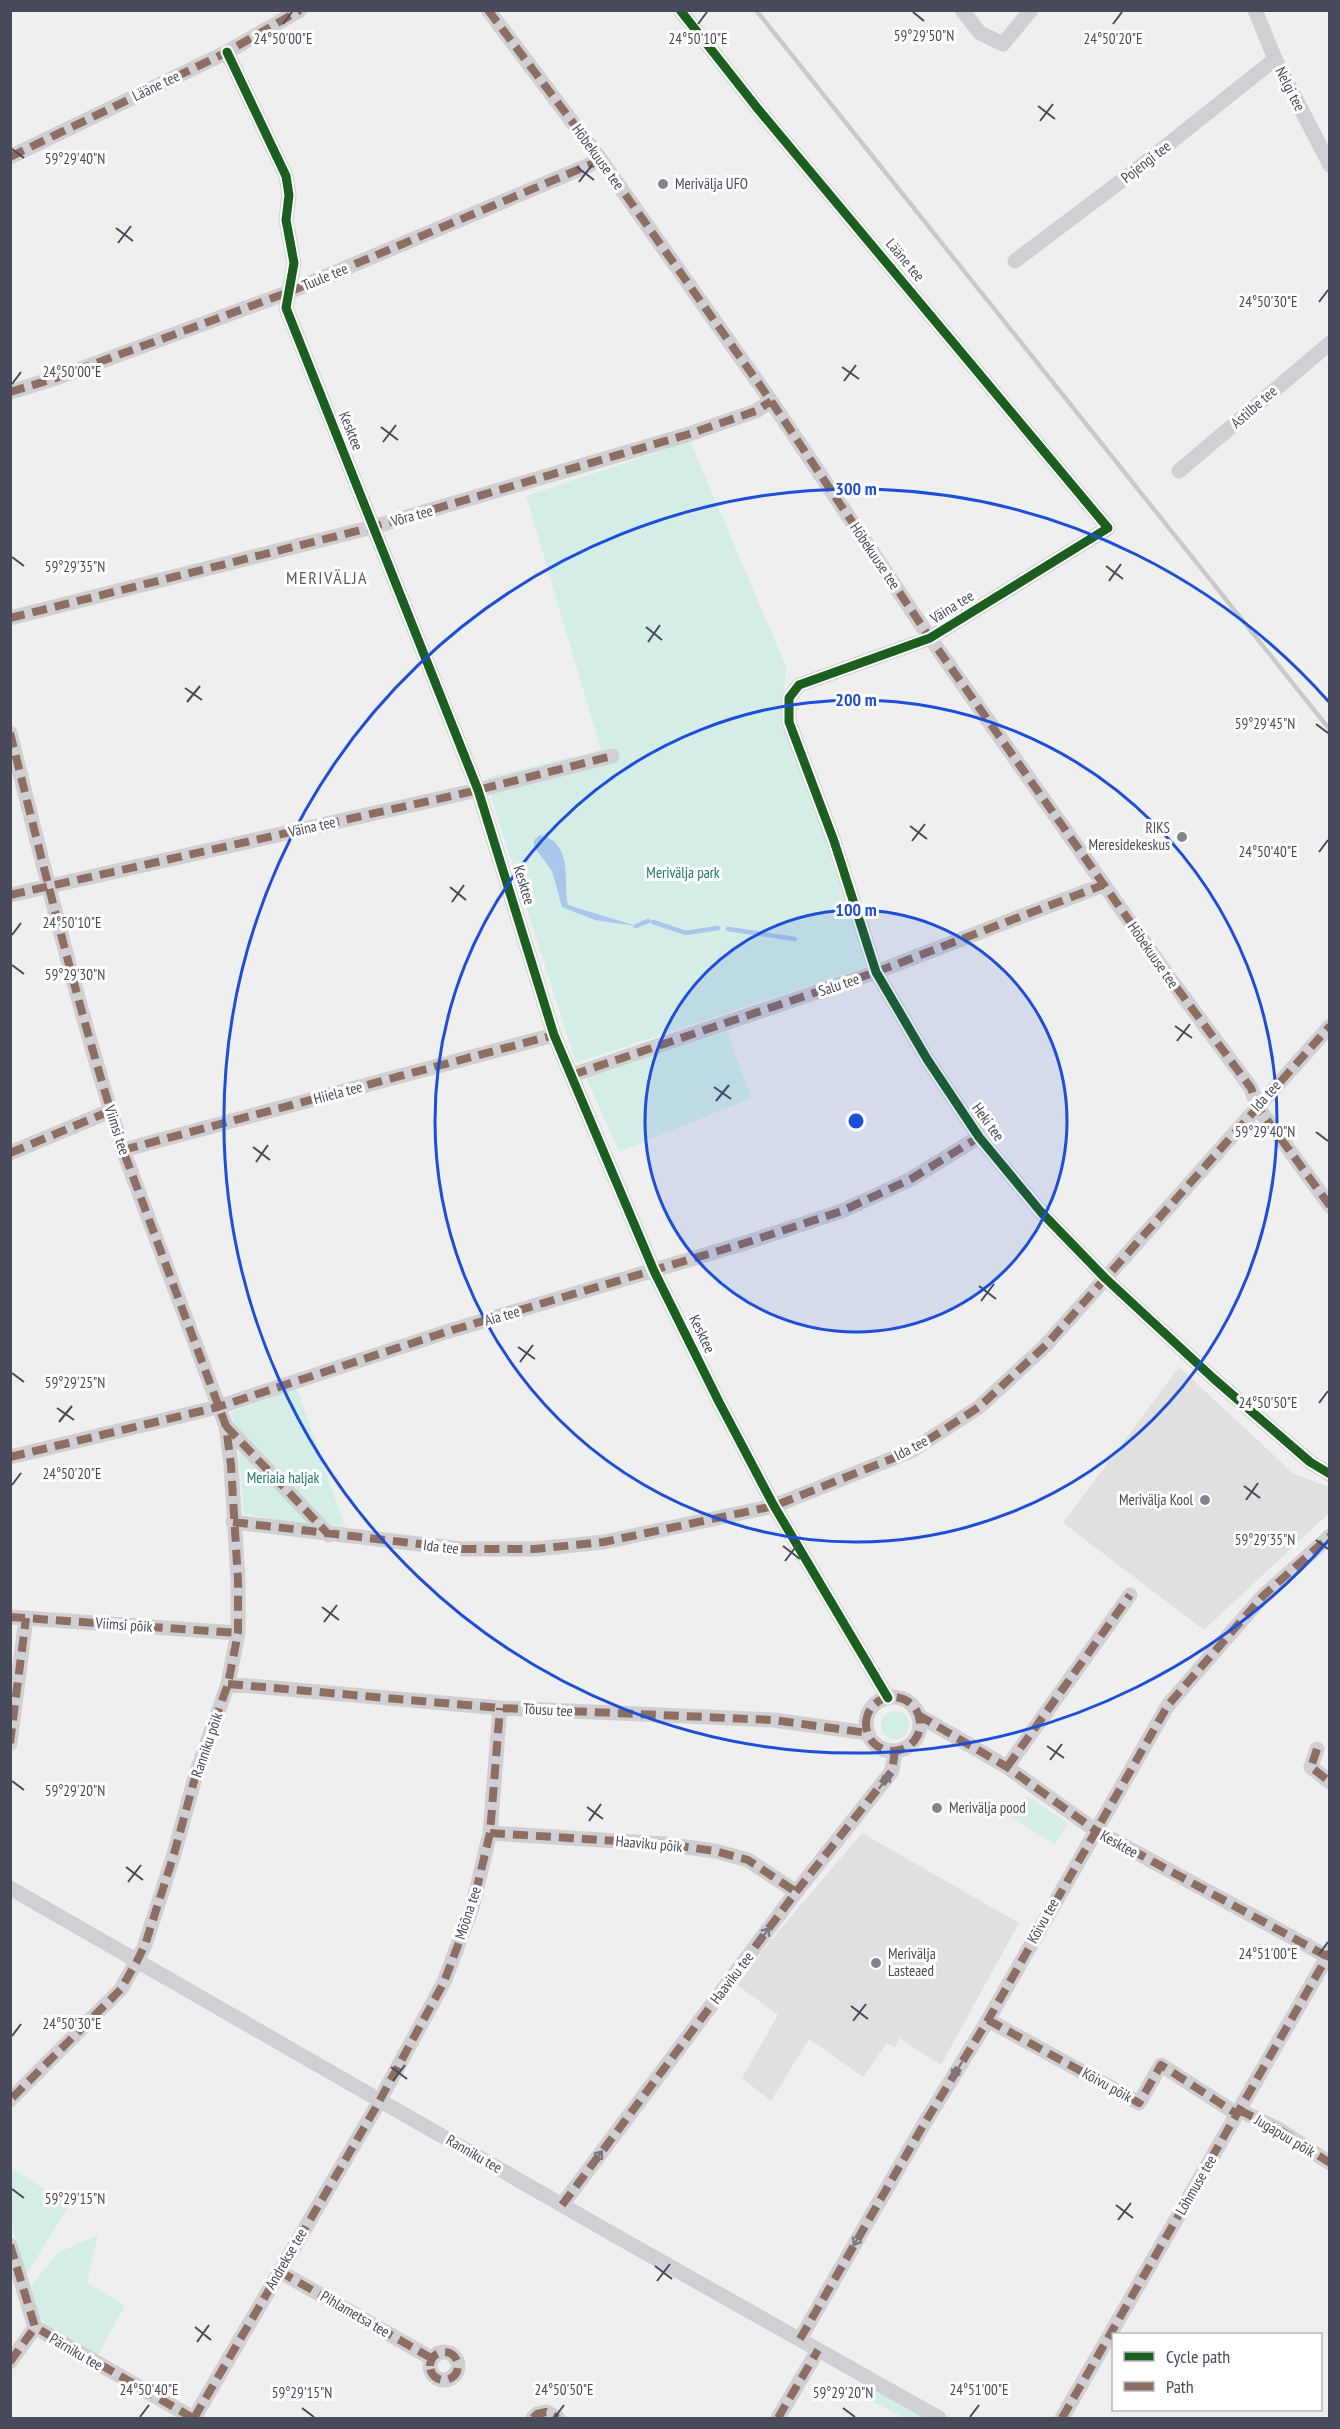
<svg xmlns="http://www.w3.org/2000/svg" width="1340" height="2429" font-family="'PT Sans Narrow',sans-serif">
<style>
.education{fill:#e1e0e0}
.green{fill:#d4eee7}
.water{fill:#aac6ea}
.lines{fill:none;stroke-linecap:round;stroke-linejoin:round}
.stream{stroke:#aac6ea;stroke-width:4.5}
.minor{stroke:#d0d0d4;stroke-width:15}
.rail{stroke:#c8c9cb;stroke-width:4.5}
.quiet{stroke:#8d6e63;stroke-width:8;stroke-dasharray:15 8;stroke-linecap:butt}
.cycleway-casing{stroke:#fff;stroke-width:13}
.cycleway{stroke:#1b5e20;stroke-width:9}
.oneway{stroke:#777985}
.ticks{fill:none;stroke:#474a5a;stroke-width:2}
.ring{fill:none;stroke:#1d4ed8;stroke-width:3}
.poi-dot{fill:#82848e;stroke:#fff;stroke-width:2}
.labels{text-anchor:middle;stroke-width:6;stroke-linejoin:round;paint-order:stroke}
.street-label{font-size:15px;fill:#474a5a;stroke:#fff}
.poi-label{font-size:15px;fill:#474a5a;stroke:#fff;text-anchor:start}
.park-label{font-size:15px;fill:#1a796a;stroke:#fff}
.quarter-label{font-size:18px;letter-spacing:1.5px;fill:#5b5c63;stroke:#fff}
.ticks-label{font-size:15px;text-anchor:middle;fill:#474a5a;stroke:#fff;stroke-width:6;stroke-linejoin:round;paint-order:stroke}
.centre{fill:#1d4ed8;stroke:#fff;stroke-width:3}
.ring-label{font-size:18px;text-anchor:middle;font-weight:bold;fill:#1d4ed8;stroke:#fff;stroke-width:6;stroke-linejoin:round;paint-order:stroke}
</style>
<rect width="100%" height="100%" fill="#efefef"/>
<path class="education" d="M 1179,1367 L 1294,1474 L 1329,1487 L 1329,1513 L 1204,1630 L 1063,1523 Z
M 862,1833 L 1019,1923 L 941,2065 L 899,2038 L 895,2047 L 887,2043 L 863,2077 L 809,2039 L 771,2101 L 742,2078 L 778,2015 L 737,1985 L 771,1940 Z"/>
<path class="green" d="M 690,441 L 786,667 L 782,708 L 871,965 L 576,1063 L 485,778 L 601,750 L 526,496 Z
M 725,1026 L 751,1098 L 619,1152 L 585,1075 Z
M 297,1388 L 346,1530 L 313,1528 L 244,1513 L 238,1445 L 231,1412 Z
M881 1725a14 14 0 1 1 28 0a14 14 0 1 1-28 0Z
M 1027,1796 L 1068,1823 L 1055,1845 L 1012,1817 Z
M 10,2167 L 69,2205 L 26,2275 L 11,2223 Z
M 98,2235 L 87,2282 L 125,2306 L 96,2358 L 50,2330 L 37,2314 L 29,2289 L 57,2253 Z
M 870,2388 L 878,2388 L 925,2418 L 905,2418 L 862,2396 Z"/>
<path class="water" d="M 540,835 C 574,843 563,881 568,905 L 636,926 L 595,920 L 562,907 L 552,871 L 534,847 L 534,840 Z"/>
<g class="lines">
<path class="stream" d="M 653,922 L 686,933 L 718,928
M 636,926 L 648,921
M 728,929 L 795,939"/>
<path class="minor" d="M 488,10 L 601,160 L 771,401 L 930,638 L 1171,980 L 1251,1088 L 1257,1106 L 1330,1206
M 680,10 L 758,109 L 1108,528 L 930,638 L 799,685 L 789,698 L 789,722 L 834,841 L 876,972 L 927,1059 L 979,1137 L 1041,1212 L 1105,1278 L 1213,1378 L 1310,1462 L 1330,1474
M 962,10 L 980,33 L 1003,44 L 1031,10
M 1255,10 L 1275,59 L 1330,165
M 227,52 L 286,176 L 289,195 L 286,220 L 294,263 L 286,308 L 478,790 L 554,1035 L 654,1271 L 719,1402 L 774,1506 L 888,1698
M 10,157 L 227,52 L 300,10
M 1015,261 L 1137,169 L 1275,59
M 10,392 L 56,378 L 289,292 L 601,160
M 1179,471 L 1330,343
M 10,618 L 373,527 L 686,435 L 756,411 L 771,401
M 10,733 C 45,872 79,1013 123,1150 L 226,1426 L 231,1465 L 238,1580 L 238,1633 L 228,1684 L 196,1774 L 174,1854 L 145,1945 L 137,1961 L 121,1989 L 10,2100
M 10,895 L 478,790 L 612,756
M 572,1075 L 876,972 L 1103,885
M 123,1150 L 554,1035
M 10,1153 L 110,1111
M 226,1426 L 329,1535
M 10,1457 L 218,1407 L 446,1332 L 745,1243 L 842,1211 L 911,1179 L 979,1137
M 233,1522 L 462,1549 L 535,1549 L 604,1542 L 774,1506 L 911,1451 L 979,1407 L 1046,1345 L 1330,1026
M 10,1617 L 238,1633
M 228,1684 L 500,1708 L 773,1720 L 868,1733
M866 1724a27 27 0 1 1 54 0a27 27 0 1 1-54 0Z
M 918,1715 L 1007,1767 L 1095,1830 L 1330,1958
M 10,1743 L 26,1618
M 1317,1749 L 1311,1767 L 1330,1782
M 1007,1767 L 1130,1595
M 490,1833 L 666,1844 L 715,1851 L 748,1860 L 796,1892
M 10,1888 L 616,2236 L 939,2418
M 988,2020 L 1139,2103 L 1161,2065 L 1237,2114
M 1239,2110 L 1278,2129 L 1330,2163
M 562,2205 L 796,1892 L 892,1771 L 895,1751
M 10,2245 L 35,2327 L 193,2418
M 279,2271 L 431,2358
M 800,2339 L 924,2124 L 988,2020 L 1168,1705 L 1263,1596 L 1330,1536
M430 2366a14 14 0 1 1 28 0a14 14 0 1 1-28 0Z
M 10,2362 L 35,2327
M 194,2418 L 375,2109 L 444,1982 L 472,1908 L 490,1833 L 500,1708
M 533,2418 L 537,2414 L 546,2412 L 558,2418
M 778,2418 L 818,2350
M 1062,2418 L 1330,1952"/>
<path class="rail" d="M 756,10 L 1330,730"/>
<path class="quiet" d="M 488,10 L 601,160 L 771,401 L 930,638 L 1171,980 L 1251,1088 L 1257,1106 L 1330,1206
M 10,157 L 227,52 L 300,10
M 10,392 L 56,378 L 289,292 L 601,160
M 10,618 L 373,527 L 686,435 L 756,411 L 771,401
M 10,733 C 45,872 79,1013 123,1150 L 226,1426 L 231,1465 L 238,1580 L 238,1633 L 228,1684 L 196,1774 L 174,1854 L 145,1945 L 137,1961 L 121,1989 L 10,2100
M 10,895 L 478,790 L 612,756
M 572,1075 L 876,972 L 1103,885
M 123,1150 L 554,1035
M 10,1153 L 110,1111
M 226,1426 L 329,1535
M 10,1457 L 218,1407 L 446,1332 L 745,1243 L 842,1211 L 911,1179 L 979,1137
M 233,1522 L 462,1549 L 535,1549 L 604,1542 L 774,1506 L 911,1451 L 979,1407 L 1046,1345 L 1330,1026
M 10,1617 L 238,1633
M 228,1684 L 500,1708 L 773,1720 L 868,1733
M866 1724a27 27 0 1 1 54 0a27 27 0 1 1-54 0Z
M 918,1715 L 1007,1767 L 1095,1830 L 1330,1958
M 10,1743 L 26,1618
M 1317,1749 L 1311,1767 L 1330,1782
M 1007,1767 L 1130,1595
M 490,1833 L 666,1844 L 715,1851 L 748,1860 L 796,1892
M 988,2020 L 1139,2103 L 1161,2065 L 1237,2114
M 1239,2110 L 1278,2129 L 1330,2163
M 562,2205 L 796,1892 L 892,1771 L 895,1751
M 10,2245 L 35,2327 L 193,2418
M 279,2271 L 431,2358
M 800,2339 L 924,2124 L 988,2020 L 1168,1705 L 1263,1596 L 1330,1536
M430 2366a14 14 0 1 1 28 0a14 14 0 1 1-28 0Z
M 10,2362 L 35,2327
M 194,2418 L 375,2109 L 444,1982 L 472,1908 L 490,1833 L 500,1708
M 533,2418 L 537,2414 L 546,2412 L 558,2418
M 778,2418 L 818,2350
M 1062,2418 L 1330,1952"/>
<defs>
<path id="cycleway" d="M 680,10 L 758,109 L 1108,528 L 930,638 L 799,685 L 789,698 L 789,722 L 834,841 L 876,972 L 927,1059 L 979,1137 L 1041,1212 L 1105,1278 L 1213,1378 L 1310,1462 L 1330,1474
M 227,52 L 286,176 L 289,195 L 286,220 L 294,263 L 286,308 L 478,790 L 554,1035 L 654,1271 L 719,1402 L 774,1506 L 888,1698"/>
</defs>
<use href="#cycleway" class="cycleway-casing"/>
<use href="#cycleway" class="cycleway"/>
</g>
<defs><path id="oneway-shaft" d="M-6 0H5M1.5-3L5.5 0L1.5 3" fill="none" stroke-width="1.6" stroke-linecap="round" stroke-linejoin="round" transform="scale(1.5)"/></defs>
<g class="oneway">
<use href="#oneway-shaft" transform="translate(885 1781) rotate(-51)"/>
<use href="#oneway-shaft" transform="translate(764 1935) rotate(-53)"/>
<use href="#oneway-shaft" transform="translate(957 2070) rotate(122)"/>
<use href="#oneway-shaft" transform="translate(597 2158) rotate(-53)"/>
<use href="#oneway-shaft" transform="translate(858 2238) rotate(120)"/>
</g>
<path class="ticks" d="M 913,12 L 924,21M 283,24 L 292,12M 698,24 L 707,12M 1113,24 L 1122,12M 1038,106 L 1055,119M 1040,121 L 1053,104M 12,149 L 24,158M 577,167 L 594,180M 579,182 L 592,165M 116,228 L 133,241M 118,243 L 131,226M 1319,302 L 1328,290M 842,367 L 859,379M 844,381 L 856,365M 12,384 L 21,372M 381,427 L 398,440M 383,442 L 396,425M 12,557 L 24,566M 1106,566 L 1123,579M 1109,581 L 1121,564M 646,627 L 662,640M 648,642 L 660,625M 185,688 L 202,700M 187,702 L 200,686M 1316,724 L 1328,733M 910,826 L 927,839M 912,841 L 925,824M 1319,852 L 1328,840M 450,887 L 466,900M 452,902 L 464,885M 12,935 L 21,923M 12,965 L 24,974M 1175,1026 L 1192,1038M 1177,1041 L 1190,1024M 714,1087 L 731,1099M 716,1101 L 729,1085M 1316,1132 L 1328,1141M 253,1147 L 270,1160M 256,1162 L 268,1145M 979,1286 L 996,1299M 981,1301 L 994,1284M 518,1347 L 535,1359M 520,1362 L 533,1345M 12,1373 L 24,1382M 1319,1403 L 1328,1391M 57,1408 L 74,1420M 59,1422 L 72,1406M 12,1485 L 21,1473M 1244,1486 L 1260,1498M 1246,1500 L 1258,1483M 1316,1540 L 1328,1549M 783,1546 L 800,1559M 785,1561 L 798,1544M 322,1607 L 339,1620M 324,1622 L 337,1605M 1047,1746 L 1064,1758M 1050,1760 L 1062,1744M 12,1781 L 24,1790M 587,1807 L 603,1819M 589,1821 L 601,1804M 126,1867 L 143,1880M 128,1882 L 141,1865M 1319,1954 L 1328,1942M 851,2006 L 868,2019M 853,2021 L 866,2004M 12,2036 L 21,2024M 391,2067 L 407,2079M 393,2081 L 405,2065M 12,2189 L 24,2198M 1116,2205 L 1133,2218M 1118,2220 L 1131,2203M 655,2266 L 672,2279M 657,2281 L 670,2264M 195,2327 L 211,2340M 197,2342 L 209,2325M 302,2408 L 314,2417M 843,2408 L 855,2417M 140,2417 L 149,2405M 555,2417 L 564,2405M 970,2417 L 979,2405"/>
<circle cx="856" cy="1121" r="211" fill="#1d4ed8" fill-opacity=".12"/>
<g class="ring">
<circle cx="856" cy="1121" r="211"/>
<circle cx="856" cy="1121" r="421"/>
<path d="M1329 1540A632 632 0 1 1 1329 702"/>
</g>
<g class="poi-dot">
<circle cx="663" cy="184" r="6"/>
<circle cx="1182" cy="837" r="6"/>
<circle cx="1205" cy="1500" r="6"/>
<circle cx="937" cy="1808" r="6"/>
<circle cx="876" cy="1963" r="6"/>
</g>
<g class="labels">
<g class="street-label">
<text transform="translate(156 86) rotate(-26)" y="5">Lääne tee</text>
<text transform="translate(1290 89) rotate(63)" y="5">Nelgi tee</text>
<text transform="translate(598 157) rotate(54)" y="5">Hõbekuuse tee</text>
<text transform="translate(1146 162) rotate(-38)" y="5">Pojengi tee</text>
<text transform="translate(905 260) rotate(50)" y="5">Lääne tee</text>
<text transform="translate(325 277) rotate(-23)" y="5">Tuule tee</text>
<text transform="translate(1254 407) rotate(-41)" y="5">Astilbe tee</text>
<text transform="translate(351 431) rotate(68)" y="5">Kesktee</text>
<text transform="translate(412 516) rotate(-16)" y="5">Võra tee</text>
<text transform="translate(875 556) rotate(56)" y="5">Hõbekuuse tee</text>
<text transform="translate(952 607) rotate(-32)" y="5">Väina tee</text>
<text transform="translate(312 827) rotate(-13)" y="5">Väina tee</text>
<text transform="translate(524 885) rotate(73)" y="5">Kesktee</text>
<text transform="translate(1153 955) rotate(55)" y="5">Hõbekuuse tee</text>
<text transform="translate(839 985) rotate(-19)" y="5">Salu tee</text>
<text transform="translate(338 1093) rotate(-15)" y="5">Hiiela tee</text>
<text transform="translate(1266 1096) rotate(-48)" y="5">Ida tee</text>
<text transform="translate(988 1122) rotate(54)" y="5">Heki tee</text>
<text transform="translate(117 1130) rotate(72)" y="5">Viimsi tee</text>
<text transform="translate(502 1316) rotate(-16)" y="5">Aia tee</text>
<text transform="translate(702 1334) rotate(64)" y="5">Kesktee</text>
<text transform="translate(911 1448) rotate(-28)" y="5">Ida tee</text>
<text transform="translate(441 1547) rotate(6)" y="5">Ida tee</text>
<text transform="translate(124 1625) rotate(4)" y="5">Viimsi põik</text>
<text transform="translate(548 1710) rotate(3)" y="5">Tõusu tee</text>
<text transform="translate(207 1745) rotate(-71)" y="5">Ranniku põik</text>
<text transform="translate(649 1844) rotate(5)" y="5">Haaviku põik</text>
<text transform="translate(1119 1844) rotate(29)" y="5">Kesktee</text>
<text transform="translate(468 1913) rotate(-72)" y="5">Mõõna tee</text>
<text transform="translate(1043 1921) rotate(-61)" y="5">Kõivu tee</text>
<text transform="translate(732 1978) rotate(-53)" y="5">Haaviku tee</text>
<text transform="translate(1107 2085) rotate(29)" y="5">Kõivu põik</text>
<text transform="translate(1285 2136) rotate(31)" y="5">Jugapuu põik</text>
<text transform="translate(474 2154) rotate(30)" y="5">Ranniku tee</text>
<text transform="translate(1196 2185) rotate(-60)" y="5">Lõhmuse tee</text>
<text transform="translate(286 2259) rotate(-60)" y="5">Andrekse tee</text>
<text transform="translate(355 2314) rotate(30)" y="5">Pihlametsa tee</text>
<text transform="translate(76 2352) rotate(30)" y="5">Pärniku tee</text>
</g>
<g class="poi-label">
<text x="675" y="189">Merivälja UFO</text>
<text x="1170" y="833" text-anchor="end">RIKS<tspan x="1170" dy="17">Meresidekeskus</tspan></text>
<text x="1193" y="1505" text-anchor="end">Merivälja Kool</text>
<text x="949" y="1813">Merivälja pood</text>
<text x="888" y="1959">Merivälja<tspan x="888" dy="17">Lasteaed</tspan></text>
</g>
<g class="park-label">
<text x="683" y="878">Merivälja park</text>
<text x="283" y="1483">Meriaia haljak</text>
</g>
<g class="quarter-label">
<text x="327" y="584">MERIVÄLJA</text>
</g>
</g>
<g class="ticks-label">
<text x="924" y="41">59°29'50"N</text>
<text x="283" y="44">24°50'00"E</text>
<text x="698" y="44">24°50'10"E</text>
<text x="1113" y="44">24°50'20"E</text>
<text x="75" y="164">59°29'40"N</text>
<text x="1268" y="307">24°50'30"E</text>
<text x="72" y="377">24°50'00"E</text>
<text x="75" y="572">59°29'35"N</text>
<text x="1265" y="729">59°29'45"N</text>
<text x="1268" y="857">24°50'40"E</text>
<text x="72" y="928">24°50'10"E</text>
<text x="75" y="980">59°29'30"N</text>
<text x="1265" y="1137">59°29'40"N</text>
<text x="75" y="1388">59°29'25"N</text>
<text x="1268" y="1408">24°50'50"E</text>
<text x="72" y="1479">24°50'20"E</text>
<text x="1265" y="1545">59°29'35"N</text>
<text x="75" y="1796">59°29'20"N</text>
<text x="1268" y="1959">24°51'00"E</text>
<text x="72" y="2029">24°50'30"E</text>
<text x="75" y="2204">59°29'15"N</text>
<text x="149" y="2395">24°50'40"E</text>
<text x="564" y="2395">24°50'50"E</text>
<text x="979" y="2395">24°51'00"E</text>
<text x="302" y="2398">59°29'15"N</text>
<text x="843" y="2398">59°29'20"N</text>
</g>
<circle cx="856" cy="1121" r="9" class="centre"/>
<g class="ring-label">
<text x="856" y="495">300 m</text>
<text x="856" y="706">200 m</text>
<text x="856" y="916">100 m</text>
</g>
<rect width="1340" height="2429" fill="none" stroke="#474a5a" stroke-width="24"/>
<rect x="1112" y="2333" width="210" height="78" fill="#ffffff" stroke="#b5b7bd" stroke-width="1.5"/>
<rect x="1124" y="2352" width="30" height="9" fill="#1b5e20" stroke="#b5b7bd" stroke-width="1.5"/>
<text x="1166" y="2363" font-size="18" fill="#474a5a">Cycle path</text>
<rect x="1124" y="2382" width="30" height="9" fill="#8d6e63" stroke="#b5b7bd" stroke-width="1.5"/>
<text x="1166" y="2393" font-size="18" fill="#474a5a">Path</text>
</svg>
